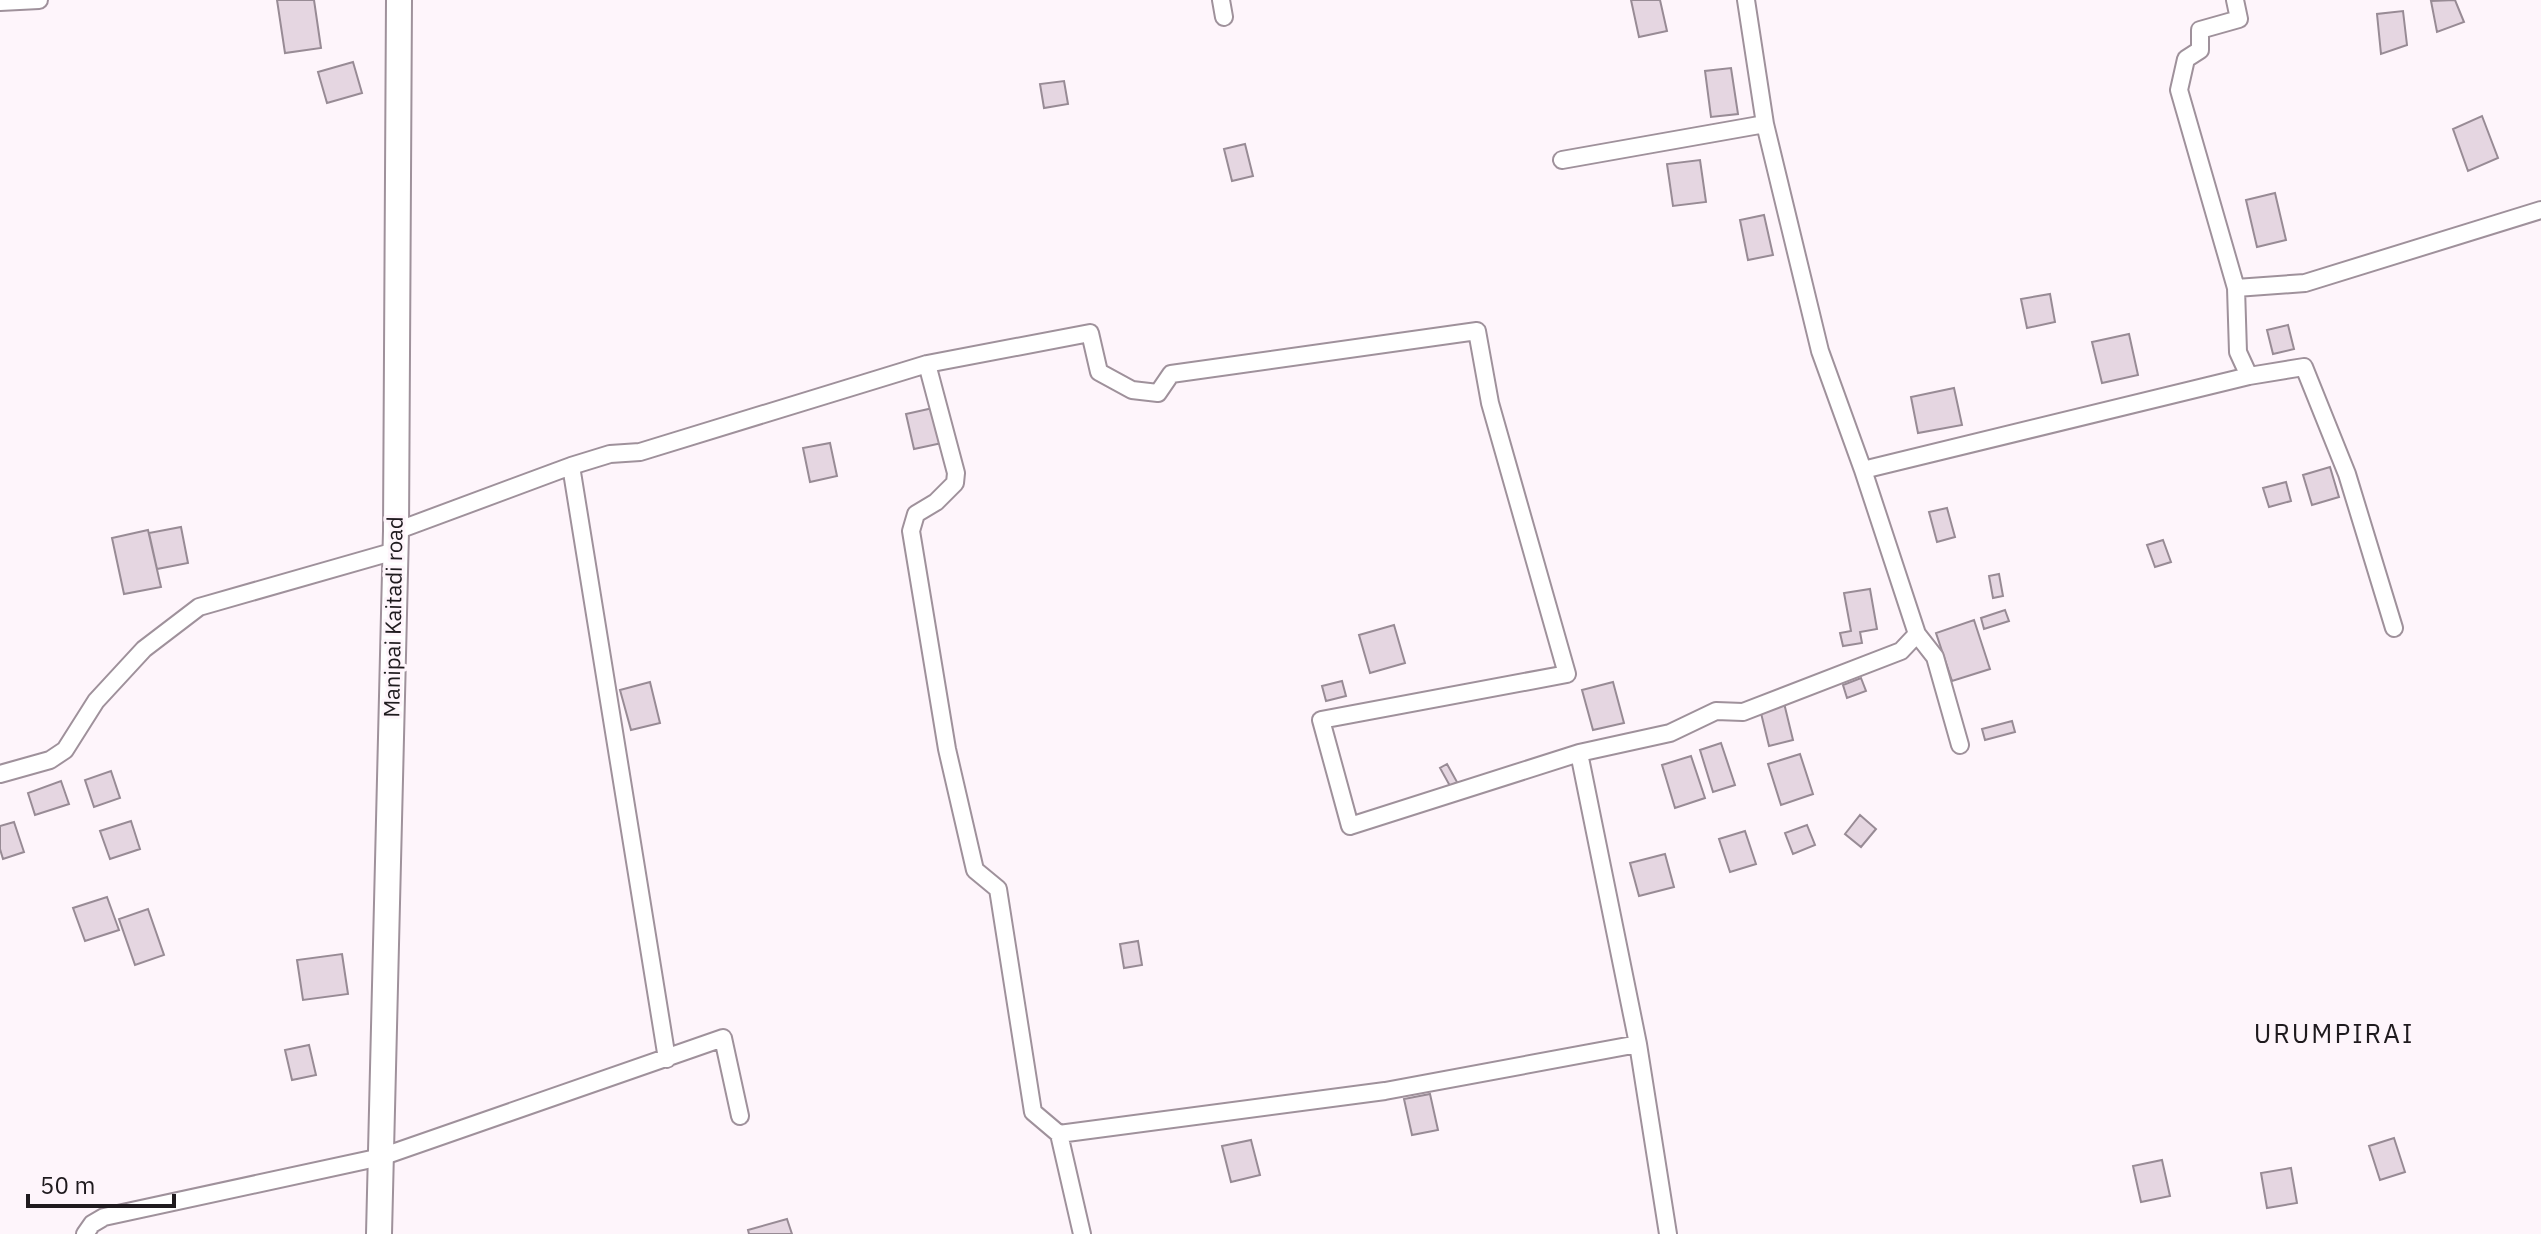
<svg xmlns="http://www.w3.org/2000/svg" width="2541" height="1234" font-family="'IBM Plex Sans',sans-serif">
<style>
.building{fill:#e5d6e1;stroke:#988b95;stroke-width:2}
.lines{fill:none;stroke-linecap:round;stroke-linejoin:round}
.minor-casing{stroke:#9f919b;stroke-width:20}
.secondary-casing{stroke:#9f919b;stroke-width:28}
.minor{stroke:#fff;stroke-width:16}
.secondary{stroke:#fff;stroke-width:24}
.labels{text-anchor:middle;stroke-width:6;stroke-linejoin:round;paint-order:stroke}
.street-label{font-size:22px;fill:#1f1a1e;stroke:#fef5fb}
.quarter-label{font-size:26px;letter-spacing:2px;fill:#1f1a1e;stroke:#fef5fb}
</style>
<rect width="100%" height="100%" fill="#fef5fb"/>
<path class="building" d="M 277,0 L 314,0 L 321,48 L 285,53 Z
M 1631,0 L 1660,0 L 1667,31 L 1639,37 Z
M 2455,0 L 2464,22 L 2437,32 L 2431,1 Z
M 2403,11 L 2407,45 L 2381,54 L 2377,14 Z
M 353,62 L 362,93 L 327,103 L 318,72 Z
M 1731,68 L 1738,114 L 1711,117 L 1705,71 Z
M 1064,81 L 1068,104 L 1044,108 L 1040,84 Z
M 2482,116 L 2498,158 L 2468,171 L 2453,129 Z
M 1245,144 L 1253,176 L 1232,181 L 1224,149 Z
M 1700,160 L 1706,202 L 1673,206 L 1667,164 Z
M 2275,193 L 2286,240 L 2257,247 L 2246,200 Z
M 1764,215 L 1773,255 L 1748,260 L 1740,220 Z
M 2050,294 L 2055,322 L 2027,328 L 2021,299 Z
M 2288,325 L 2294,349 L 2273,354 L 2267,330 Z
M 2129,334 L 2138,375 L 2102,383 L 2092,342 Z
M 1954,388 L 1962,425 L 1918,433 L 1911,397 Z
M 933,408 L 942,443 L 914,449 L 906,414 Z
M 830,443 L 837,476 L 810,482 L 803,448 Z
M 2330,467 L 2339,497 L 2312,505 L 2303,475 Z
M 2286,482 L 2291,501 L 2269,507 L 2263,488 Z
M 1947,508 L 1955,537 L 1937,542 L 1929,512 Z
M 181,527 L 188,563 L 157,569 L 149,533 Z
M 148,530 L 161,587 L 124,594 L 112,538 Z
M 2163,540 L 2171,562 L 2155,567 L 2147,545 Z
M 1999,574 L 2003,596 L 1993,598 L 1989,576 Z
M 1870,589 L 1877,629 L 1860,632 L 1862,643 L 1843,646 L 1840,633 L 1851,631 L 1844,593 Z
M 2005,610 L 2009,621 L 1984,629 L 1981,618 Z
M 1974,620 L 1990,669 L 1952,681 L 1936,633 Z
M 1394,625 L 1405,663 L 1370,673 L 1359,635 Z
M 1861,678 L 1866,691 L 1847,698 L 1843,685 Z
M 1342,681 L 1346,696 L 1326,701 L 1322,686 Z
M 650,682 L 660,723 L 631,730 L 620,690 Z
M 1613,682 L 1624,723 L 1593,730 L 1582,690 Z
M 1784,703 L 1793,740 L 1769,746 L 1760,709 Z
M 2012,721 L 2015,732 L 1985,740 L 1982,729 Z
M 1721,743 L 1735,785 L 1713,792 L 1700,750 Z
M 1800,754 L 1813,794 L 1781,805 L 1768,764 Z
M 1691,756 L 1705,798 L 1675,808 L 1662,765 Z
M 1447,764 L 1457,782 L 1450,786 L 1440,768 Z
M 111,771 L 120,798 L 94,807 L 85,780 Z
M 61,781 L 69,804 L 35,815 L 28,793 Z
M 1860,815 L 1876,829 L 1861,847 L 1845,834 Z
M 131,821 L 140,849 L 110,859 L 100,831 Z
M 14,822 L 24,852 L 3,859 L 0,849 L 0,826 Z
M 1807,825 L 1815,845 L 1793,854 L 1785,833 Z
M 1745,831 L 1756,864 L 1730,872 L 1719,839 Z
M 1665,854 L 1674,887 L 1639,896 L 1630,863 Z
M 107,897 L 119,930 L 85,941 L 73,908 Z
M 148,909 L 164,955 L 135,965 L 119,919 Z
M 1138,941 L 1142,965 L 1124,968 L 1120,944 Z
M 342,954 L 348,994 L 303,1000 L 297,960 Z
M 309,1045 L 316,1075 L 292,1080 L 285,1050 Z
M 1430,1094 L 1438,1130 L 1412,1135 L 1404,1099 Z
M 2394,1138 L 2405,1172 L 2380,1180 L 2369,1146 Z
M 1251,1140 L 1260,1175 L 1231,1182 L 1222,1146 Z
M 2162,1160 L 2170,1196 L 2141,1202 L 2133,1166 Z
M 2291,1168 L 2297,1203 L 2267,1208 L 2261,1173 Z
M 787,1219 L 792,1234 L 749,1234 L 748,1230 Z"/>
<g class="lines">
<defs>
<path id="minor" d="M 1221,0 L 1224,17
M 1746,0 L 1765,124 L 1820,351 L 1863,470 L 2249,376 L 2304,367 L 2347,474 L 2394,628
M 2235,0 L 2239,19 L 2200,30 L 2200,50 L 2186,59 L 2179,90 L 2236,288 L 2305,283 L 2541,210
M 0,2 L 39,0
M 1562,160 L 1765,124
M 2236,288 L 2238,352 L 2249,376
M 927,364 L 956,473 L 955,483 L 936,502 L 916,514 L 911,531 L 947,749 L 975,870 L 998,889 L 1033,1112 L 1059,1134 L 1385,1091 L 1638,1044 L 1579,753
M 571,466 L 610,454 L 640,452 L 927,364 L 1090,333 L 1099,372 L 1132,390 L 1158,393 L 1171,374 L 1477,331 L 1490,403 L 1567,674 L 1321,720 L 1350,826 L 1579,753 L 1670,733 L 1716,711 L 1743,712 L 1901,651 L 1917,634
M 1863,470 L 1917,634 L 1935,657 L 1960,745
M 396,531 L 571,466 L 667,1059
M 0,774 L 50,760 L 65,750 L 96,701 L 144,649 L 199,607 L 395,551
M 1638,1044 L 1668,1234
M 1059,1134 L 1082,1234
M 85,1234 L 92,1224 L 104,1217 L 381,1157 L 723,1038 L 740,1116"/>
<path id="secondary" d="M 379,1234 L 396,531 L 399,0"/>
</defs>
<use href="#minor" class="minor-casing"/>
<use href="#secondary" class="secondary-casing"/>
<use href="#minor" class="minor"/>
<use href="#secondary" class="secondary"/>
</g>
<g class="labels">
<g class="street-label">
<text transform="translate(393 617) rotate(-89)" y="8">Manipai Kaitadi road</text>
</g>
<g class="quarter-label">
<text x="2334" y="1043">URUMPIRAI</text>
</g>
</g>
<path d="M28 1194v12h146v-12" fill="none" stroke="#1f1a1e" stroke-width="4"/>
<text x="40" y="1194" font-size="24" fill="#1f1a1e" stroke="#fef5fb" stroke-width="6" paint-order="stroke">50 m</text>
</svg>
